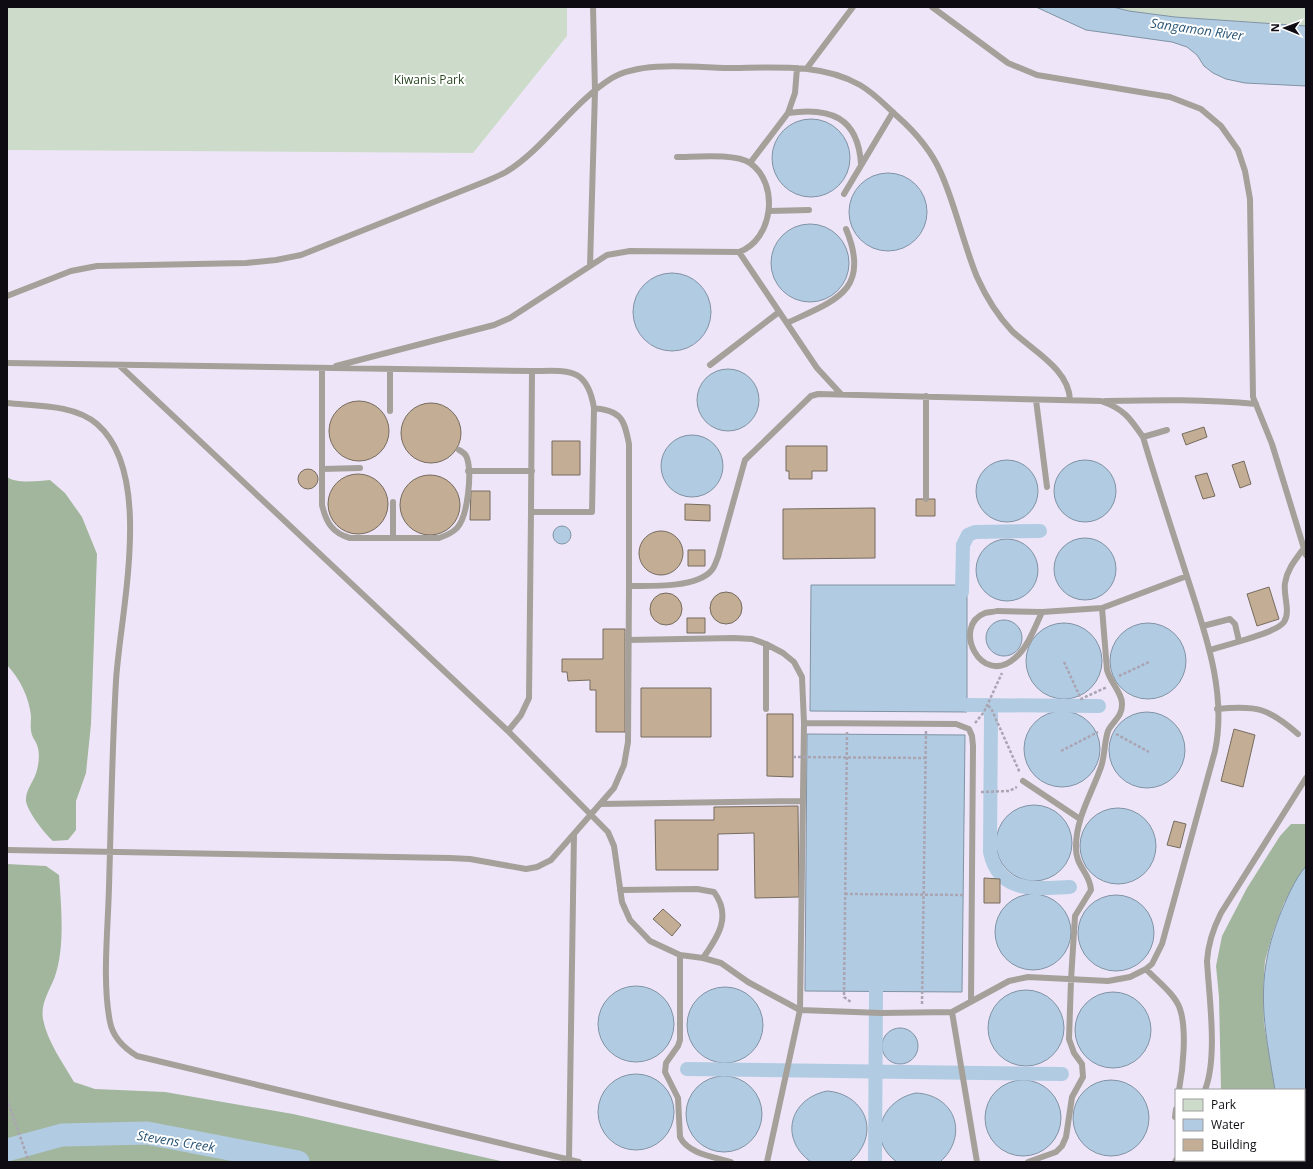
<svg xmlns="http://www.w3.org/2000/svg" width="1313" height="1169" font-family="'Open Sans',sans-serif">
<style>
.green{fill:#cddcca}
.forest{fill:#a2b69d}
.water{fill:#b1cce2;stroke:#8092a4}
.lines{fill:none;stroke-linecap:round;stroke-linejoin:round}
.canal{stroke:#b1cce2;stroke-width:14}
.river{stroke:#b1cce2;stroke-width:23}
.building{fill:#c3ae95;stroke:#766b5e}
.path{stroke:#aaa4b3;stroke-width:2.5;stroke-dasharray:3 2;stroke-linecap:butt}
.service{stroke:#a6a09a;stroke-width:6}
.path-bridge{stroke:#aaa4b3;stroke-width:2.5;stroke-dasharray:3 2;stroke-linecap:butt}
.labels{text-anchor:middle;stroke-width:4;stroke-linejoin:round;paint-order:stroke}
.park-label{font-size:12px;fill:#2a4822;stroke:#fff}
.water-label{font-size:13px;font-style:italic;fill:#295575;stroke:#fff}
</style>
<rect width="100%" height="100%" fill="#eee6f8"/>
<path class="green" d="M 7,7 L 567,7 L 567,36 L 473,153 L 7,150 Z
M 1113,7 L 1306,7 L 1306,26 L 1175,17 L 1129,11 Z"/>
<path class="forest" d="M 7,477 C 17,484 37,481 50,480 L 65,493 L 82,517 L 97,554 L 91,724 L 86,773 L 76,801 L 76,830 L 68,840 L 53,841 C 45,834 27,811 26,801 C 25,790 35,780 37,770 C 39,762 40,753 37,745 C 36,742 33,738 32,735 C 30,729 31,722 31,716 C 29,697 20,679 7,665 Z
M 1291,824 L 1306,824 L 1306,866 L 1284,903 L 1273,932 L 1265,961 L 1263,992 L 1264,1024 L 1275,1090 L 1221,1090 L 1219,997 L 1216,966 L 1222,936 L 1247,888 L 1280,836 Z
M 7,864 L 46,866 L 59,875 C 61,904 65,944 56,973 C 52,988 40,1001 43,1019 C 47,1041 63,1063 74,1082 L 95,1089 L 165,1092 L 293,1114 L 505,1162 L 7,1162 Z
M 1209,1160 L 1276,1160 L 1276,1162 L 1208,1162 Z"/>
<path class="water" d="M 1036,7 L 1113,7 L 1129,11 L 1175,17 L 1306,26 L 1306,86 L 1245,83 L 1226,79 L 1213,73 L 1204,66 L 1197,55 L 1187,47 L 1172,42 L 1086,30 Z
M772 158a39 39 0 1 1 78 0a39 39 0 1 1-78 0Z
M849 212a39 39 0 1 1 78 0a39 39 0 1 1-78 0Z
M771 263a39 39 0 1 1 78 0a39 39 0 1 1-78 0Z
M633 312a39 39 0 1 1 78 0a39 39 0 1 1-78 0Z
M697 400a31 31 0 1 1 62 0a31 31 0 1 1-62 0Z
M661 466a31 31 0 1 1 62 0a31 31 0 1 1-62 0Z
M976 491a31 31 0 1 1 62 0a31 31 0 1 1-62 0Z
M1054 491a31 31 0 1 1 62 0a31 31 0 1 1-62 0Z
M553 535a9 9 0 1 1 18 0a9 9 0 1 1-18 0Z
M1054 569a31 31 0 1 1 62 0a31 31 0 1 1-62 0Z
M976 570a31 31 0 1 1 62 0a31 31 0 1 1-62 0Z
M 811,585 L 959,585 L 959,592 L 967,592 L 967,712 L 810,711 Z
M986 638a18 18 0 1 1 36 0a18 18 0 1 1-36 0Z
M1110 661a38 38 0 1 1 76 0a38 38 0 1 1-76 0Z
M1026 661a38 38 0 1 1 76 0a38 38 0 1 1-76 0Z
M1024 749a38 38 0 1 1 76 0a38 38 0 1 1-76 0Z
M1109 750a38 38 0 1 1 76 0a38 38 0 1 1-76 0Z
M 807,734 L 965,735 L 962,992 L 805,991 Z
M996 843a38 38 0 1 1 76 0a38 38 0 1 1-76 0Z
M1080 846a38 38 0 1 1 76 0a38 38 0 1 1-76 0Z
M 1306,866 L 1306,1162 L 1276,1162 L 1276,1160 L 1304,1160 L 1304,1090 L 1275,1090 C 1264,1024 1254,982 1279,917 C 1286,900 1294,880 1306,866 Z
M995 932a38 38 0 1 1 76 0a38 38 0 1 1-76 0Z
M1078 933a38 38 0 1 1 76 0a38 38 0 1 1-76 0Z
M598 1024a38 38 0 1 1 76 0a38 38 0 1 1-76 0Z
M687 1025a38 38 0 1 1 76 0a38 38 0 1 1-76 0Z
M988 1028a38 38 0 1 1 76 0a38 38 0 1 1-76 0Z
M1075 1030a38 38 0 1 1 76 0a38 38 0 1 1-76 0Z
M882 1046a18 18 0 1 1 36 0a18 18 0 1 1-36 0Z
M598 1112a38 38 0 1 1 76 0a38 38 0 1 1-76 0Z
M686 1114a38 38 0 1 1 76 0a38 38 0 1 1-76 0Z
M1073 1118a38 38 0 1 1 76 0a38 38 0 1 1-76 0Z
M985 1118a38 38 0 1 1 76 0a38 38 0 1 1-76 0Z
M 827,1091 C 859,1093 879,1124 859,1152 C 857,1155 852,1161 848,1162 C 837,1165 822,1162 811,1162 C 779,1139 789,1099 827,1091 Z
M 916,1093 C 956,1095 969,1136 940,1162 L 897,1162 C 866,1140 881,1100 916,1093 Z"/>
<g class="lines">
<path class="canal" d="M 962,592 L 963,545 L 968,535 L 975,532 L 1040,531
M 967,705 L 1099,706
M 986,705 L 989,708 L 991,715 L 990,852 C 999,895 1037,888 1070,887
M 687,1069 L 1062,1074
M 875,1162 L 876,991"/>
<path class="river" d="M 7,1150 L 62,1135 L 147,1133 L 298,1162"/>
</g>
<path class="building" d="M329 431a30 30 0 1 1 60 0a30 30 0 1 1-60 0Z
M401 433a30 30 0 1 1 60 0a30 30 0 1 1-60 0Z
M 1204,427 L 1207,437 L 1186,445 L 1182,434 Z
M 552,441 L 580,441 L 580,475 L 552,475 Z
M 786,446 L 827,446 L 827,471 L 812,471 L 812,479 L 789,479 L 789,471 L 786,471 Z
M 1244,461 L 1251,484 L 1240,488 L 1232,465 Z
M298 479a10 10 0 1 1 20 0a10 10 0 1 1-20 0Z
M 1207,473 L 1215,496 L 1203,499 L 1195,476 Z
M328 504a30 30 0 1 1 60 0a30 30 0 1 1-60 0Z
M400 505a30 30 0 1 1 60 0a30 30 0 1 1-60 0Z
M 471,491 L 490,491 L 490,520 L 470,520 Z
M 916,499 L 935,499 L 935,516 L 916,516 Z
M 685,504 L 710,505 L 710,521 L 685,520 Z
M 875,508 L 875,558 L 783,559 L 783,509 Z
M639 553a22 22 0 1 1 44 0a22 22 0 1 1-44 0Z
M 688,550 L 705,550 L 705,566 L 688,566 Z
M 1269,587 L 1279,619 L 1257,626 L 1247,594 Z
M710 608a16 16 0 1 1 32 0a16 16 0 1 1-32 0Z
M650 609a16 16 0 1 1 32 0a16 16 0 1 1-32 0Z
M 687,618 L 705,618 L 705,633 L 687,633 Z
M 603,629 L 625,629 L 625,732 L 596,732 L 596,690 L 590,690 L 590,680 L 568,681 L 567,672 L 562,672 L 562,659 L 603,659 Z
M 641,688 L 711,688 L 711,737 L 641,737 Z
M 767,714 L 793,714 L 793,777 L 767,776 Z
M 1234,729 L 1255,735 L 1243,787 L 1221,781 Z
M 798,806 L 799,897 L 755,898 L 754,833 L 718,834 L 718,870 L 656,870 L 655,820 L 714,820 L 714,807 Z
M 1174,821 L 1186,824 L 1180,848 L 1167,845 Z
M 984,878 L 1000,879 L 1000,903 L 984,903 Z
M 663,909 L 681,925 L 672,936 L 653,919 Z"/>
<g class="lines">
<path class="path" d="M 1064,662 L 1081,699 L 1107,687
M 1119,676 L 1149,662
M 988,706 L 991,708 L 1020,773
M 975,723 L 984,712 L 1002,673
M 847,732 L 844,997 L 851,1002
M 1116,734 L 1149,752
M 1061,751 L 1098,732
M 981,792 L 1009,791 L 1017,787
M 845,894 L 965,895
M 922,1004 L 926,731
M 7,1099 L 29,1162"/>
<path class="service" d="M 932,7 L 1008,63 L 1037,75 L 1170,97 L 1201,109 L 1221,126 L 1238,150 L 1245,171 L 1250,199 L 1253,397 L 1272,444 L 1306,555
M 807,68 L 853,7
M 788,113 C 830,107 858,117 861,164
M 750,163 L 788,113 L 795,93 L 797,68
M 844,194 L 893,112
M 769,211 L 809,210
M 739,252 L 817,368 L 841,394
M 590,266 L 595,91 L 593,7
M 7,296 L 71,271 L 97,266 L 246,263 L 276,260 L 301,255 L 484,182 C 491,179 499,176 506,172 C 544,149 573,102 612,78 C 640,61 692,67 724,68 C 769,68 819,62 860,85 C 874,93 885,105 897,116 C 914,131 932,152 941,173 C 956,207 963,243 977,277 C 986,297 997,315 1012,331 C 1033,351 1069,369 1070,400
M 787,323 C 834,301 872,291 846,229
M 7,363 L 532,371 C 568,371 587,366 594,408 L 592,512 L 531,512 L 529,698 L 521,715 L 508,731 L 119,365
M 710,365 L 779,312
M 336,366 L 494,325 L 510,318 L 607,255 L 630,251 L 739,252 C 773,240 780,184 750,163 C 735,153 695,157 677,157
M 322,368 L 322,505 C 326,522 332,533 350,538 L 439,538 C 445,536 452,533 457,528 C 468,516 472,473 467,458 C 466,454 463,452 459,450
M 926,396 L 926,499
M 1036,400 L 1047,487
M 1105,401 C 1156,400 1205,399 1256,404
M 7,403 C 35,406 74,404 97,424 C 155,474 120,613 116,681 C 112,750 111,819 109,887 C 108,929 102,982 110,1022 C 113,1038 124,1048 137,1056 L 579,1162
M 390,411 L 390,369
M 1143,437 L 1167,430
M 322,469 L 360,468
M 468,471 L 532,471
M 531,512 L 532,371
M 393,538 L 393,502
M 1042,612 C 1035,627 1028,647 1015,658 C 981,688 951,626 985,613 C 989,612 994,612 997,611 L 1042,612 L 1102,608
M 1203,626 L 1230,619 L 1235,624 L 1239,641
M 628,640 L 734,638 L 752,639 L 766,644 L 783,653 L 794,662 L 802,677 L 804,723 L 800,1010 L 767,1162
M 1210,650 C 1225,645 1277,633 1284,622 C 1291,612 1283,595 1285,583 C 1287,569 1296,559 1304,548
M 766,709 L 766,644
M 1217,709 C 1257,705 1268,708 1298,734
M 804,723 L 956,724 L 969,729 L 972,736 L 973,746 L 971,1001
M 508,731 L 608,832 L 614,846 L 622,902 L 630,920 L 650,941 L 680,955 L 703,958 L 721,963 L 748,982 L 800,1010 L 881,1013 L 952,1012 L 1009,981 L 1028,977 L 1108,981 L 1130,977 L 1146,969 L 1152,964 L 1162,944 L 1215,751 C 1228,689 1202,625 1184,567 C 1170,524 1156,481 1143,437 C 1130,418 1124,409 1101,401 L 818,394 L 811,396 L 745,460 L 718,557 C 716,561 715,567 711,571 C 696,588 650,586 629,586 L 629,444 C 624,418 621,411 594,408
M 1023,781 L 1080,819
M 600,804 L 803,801
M 7,850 L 450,858 L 470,859 L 526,869 L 537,867 L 551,860 L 614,788 L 624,765 L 628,742 L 629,586
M 620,890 L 697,889 L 714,892 C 732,916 718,937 703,958
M 680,955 L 680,1040 L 678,1046 L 666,1063 L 665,1072 L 678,1098 L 680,1137 C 688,1154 715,1157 731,1162
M 1146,969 C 1157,981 1175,994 1180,1009 C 1187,1030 1183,1069 1179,1090
M 952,1012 L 977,1162
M 1205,1090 C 1218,1057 1209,997 1207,961 C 1208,943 1213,929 1221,913 L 1306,778
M 1175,1117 L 1176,1109
M 569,1160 L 574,834
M 1028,1162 L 1056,1152 L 1062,1146 L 1066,1137 L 1072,1097 L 1083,1077 L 1082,1064 L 1074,1053 L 1069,1039 L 1071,980 L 1075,916 L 1091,890 C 1090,872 1075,867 1076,846 C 1076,818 1092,793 1101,767 C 1105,756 1104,743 1108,731 C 1112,722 1122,717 1122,705 C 1123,694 1110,682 1107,670 L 1102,608 L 1187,576
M 1175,1162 L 1176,1160"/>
<path class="path-bridge" d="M 793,757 L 926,758"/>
</g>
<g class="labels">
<g class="park-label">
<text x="429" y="84">Kiwanis Park</text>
</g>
<g class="water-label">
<text transform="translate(1197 29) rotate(8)" y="5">Sangamon River</text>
<text transform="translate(176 1141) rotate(9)" y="5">Stevens Creek</text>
</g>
</g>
<rect width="1313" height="1169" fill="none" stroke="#0e0c12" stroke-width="16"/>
<rect x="1175" y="1089" width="130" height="72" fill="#ffffff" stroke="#9f9ea0"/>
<rect x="1183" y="1099" width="20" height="12" fill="#cddcca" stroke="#9f9ea0"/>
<text x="1211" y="1109" font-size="12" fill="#0e0c12">Park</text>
<rect x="1183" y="1119" width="20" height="12" fill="#b1cce2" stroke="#9f9ea0"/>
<text x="1211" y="1129" font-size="12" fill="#0e0c12">Water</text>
<rect x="1183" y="1139" width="20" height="12" fill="#c3ae95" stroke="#9f9ea0"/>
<text x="1211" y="1149" font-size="12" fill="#0e0c12">Building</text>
<g transform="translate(1285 28) rotate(271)" stroke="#ffffff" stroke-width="3" paint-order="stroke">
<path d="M0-3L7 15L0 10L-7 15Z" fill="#0e0c12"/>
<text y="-6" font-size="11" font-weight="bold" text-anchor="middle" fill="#0e0c12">N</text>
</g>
</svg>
